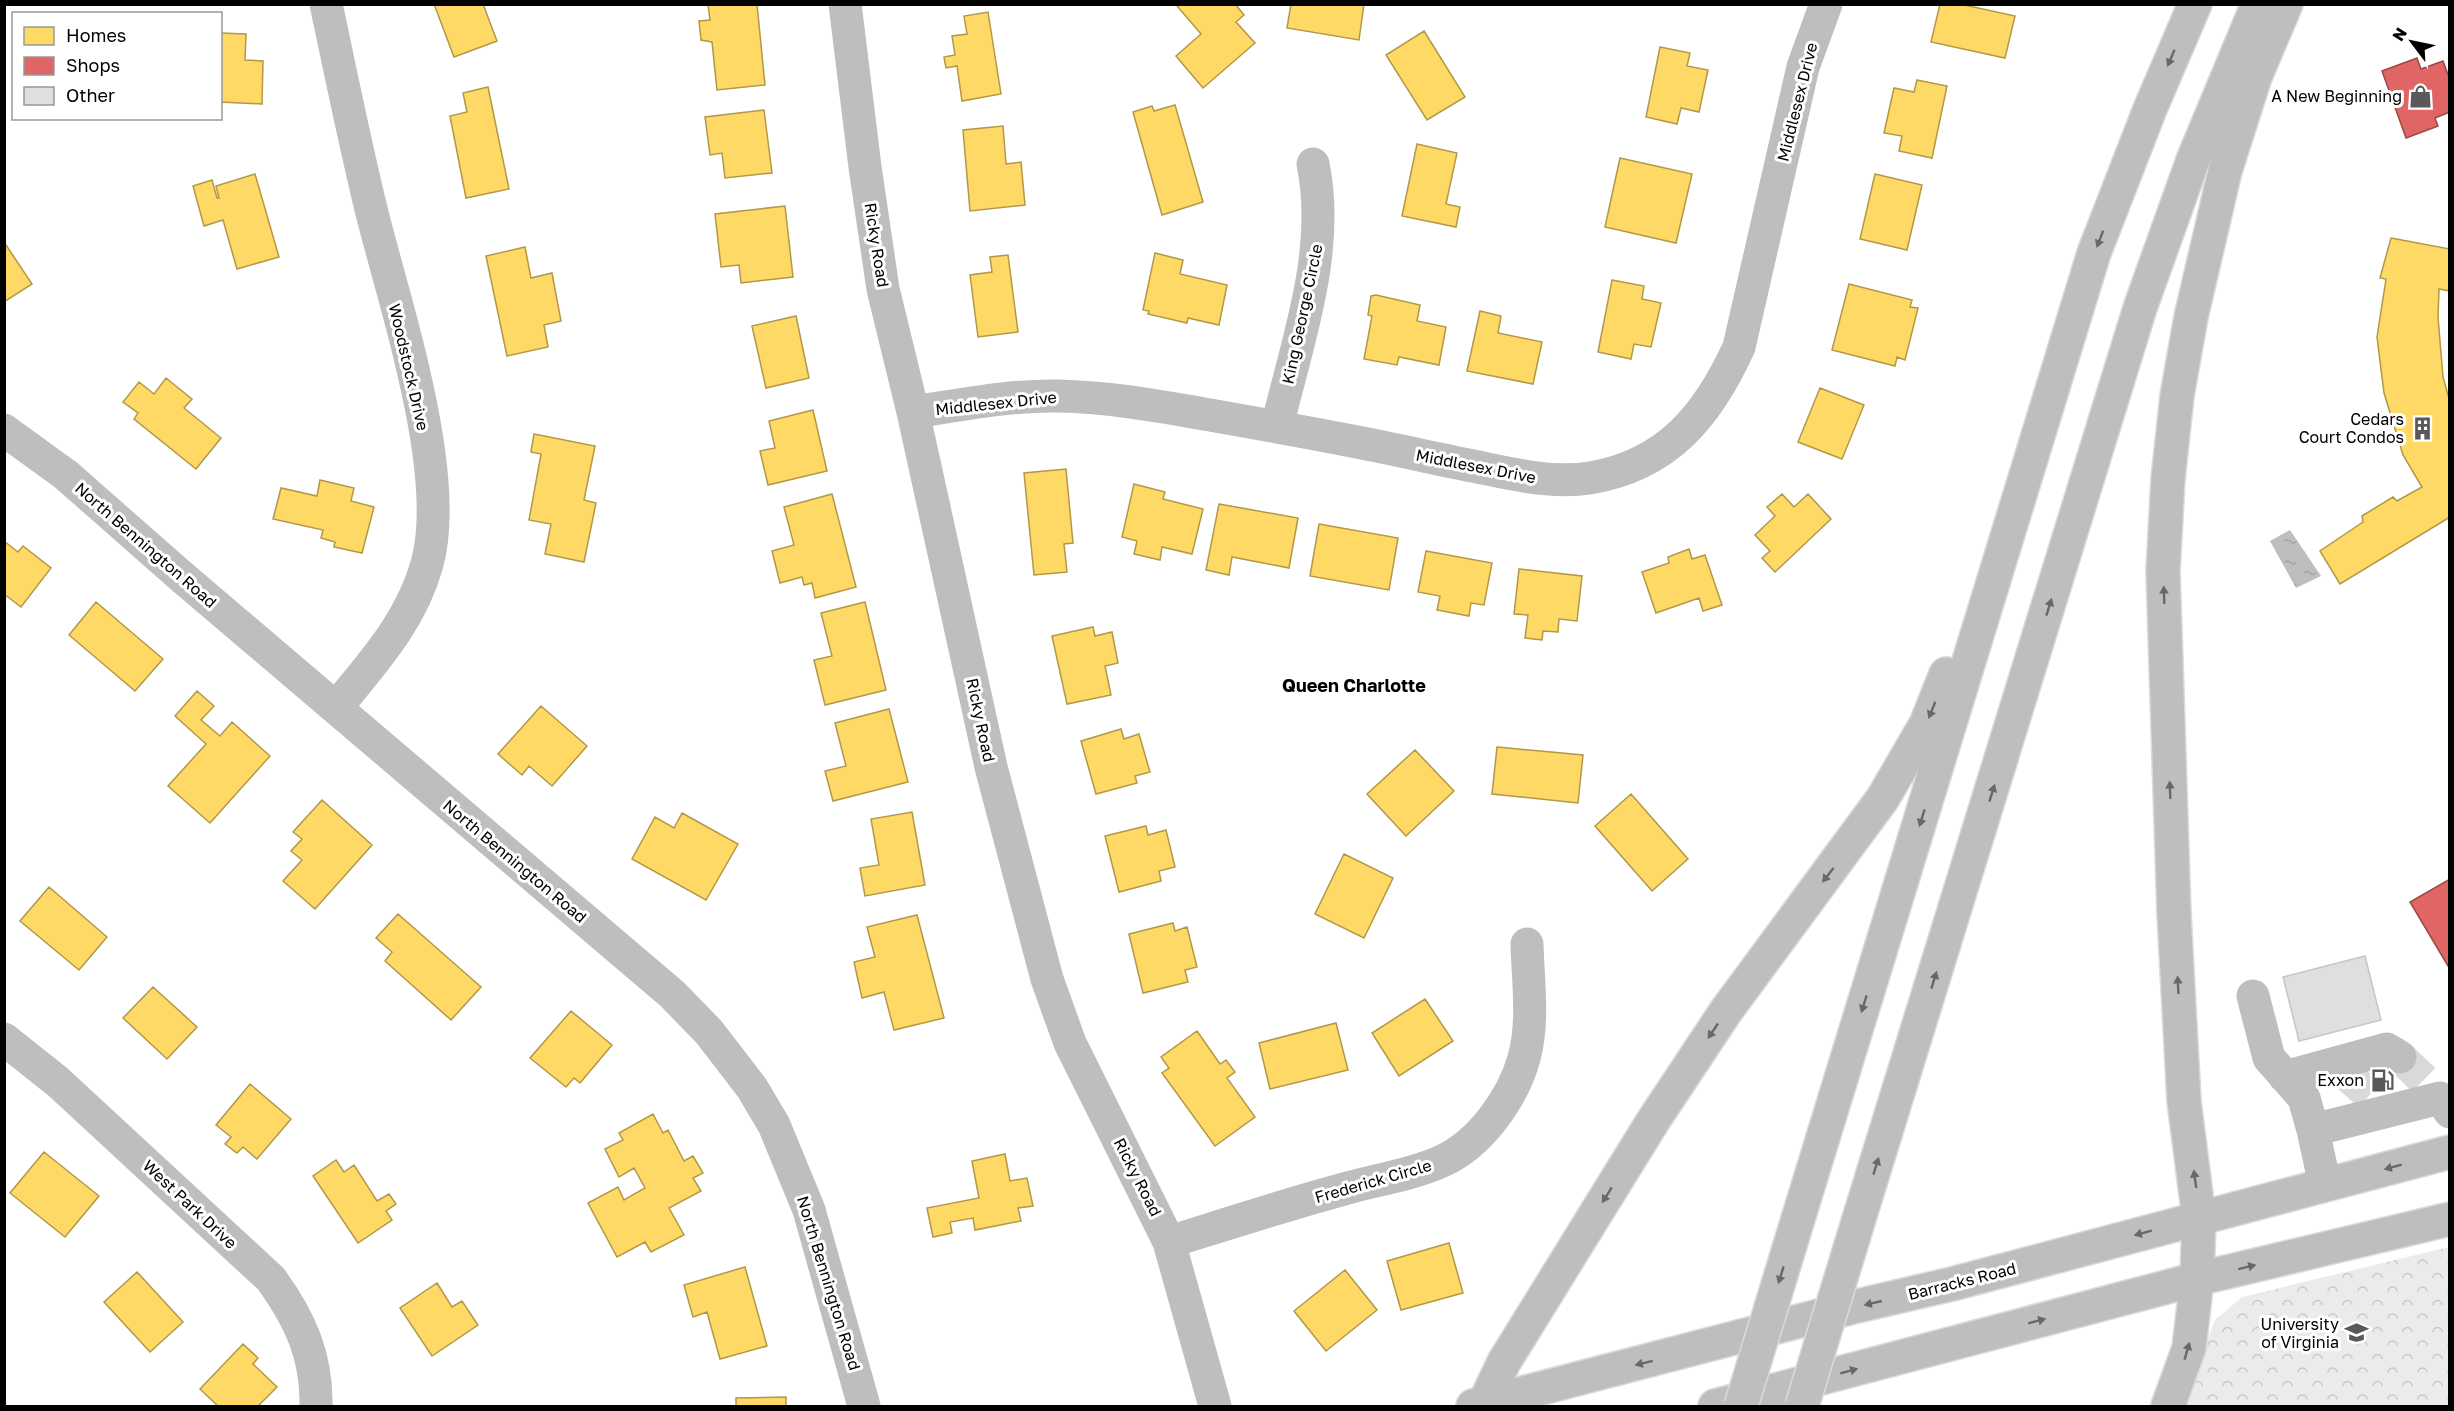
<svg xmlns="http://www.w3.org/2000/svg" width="2454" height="1411" font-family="'Golos Text',sans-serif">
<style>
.forest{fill:url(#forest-crowns)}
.water{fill:url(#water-ripples)}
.homes{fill:#ffd966;stroke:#b29847;stroke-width:1.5}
.shops{fill:#e06666;stroke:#9d4747;stroke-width:1.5}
.building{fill:#dfdfdf;stroke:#c6c6c6;stroke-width:1.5}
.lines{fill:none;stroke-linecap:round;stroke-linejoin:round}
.minor-tunnel{stroke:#d9d9d9;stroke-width:33;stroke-dasharray:33 16;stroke-linecap:butt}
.major-casing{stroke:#dbdbdb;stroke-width:36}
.highway-casing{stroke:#dbdbdb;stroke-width:36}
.minor{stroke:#bebebe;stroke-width:33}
.major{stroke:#bebebe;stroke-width:33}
.highway{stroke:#bebebe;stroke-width:33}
.highway-bridge-casing{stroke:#dbdbdb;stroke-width:36;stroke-linecap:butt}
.highway-bridge{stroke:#bebebe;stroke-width:33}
.oneway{fill:#686868}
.labels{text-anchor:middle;stroke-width:6;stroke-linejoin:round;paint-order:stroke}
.poi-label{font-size:16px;fill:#000;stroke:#fff;text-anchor:end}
.street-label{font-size:16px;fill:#000;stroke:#fff}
.neighbourhood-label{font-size:18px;font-weight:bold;fill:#000;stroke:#fff}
</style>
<defs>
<pattern id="forest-crowns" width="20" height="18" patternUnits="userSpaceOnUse" patternTransform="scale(1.5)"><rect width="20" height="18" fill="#ebebeb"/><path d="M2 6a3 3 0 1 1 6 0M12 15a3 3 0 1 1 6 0" fill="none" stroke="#c8c8c8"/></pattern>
<pattern id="water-ripples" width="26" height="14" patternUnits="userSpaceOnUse" patternTransform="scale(1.5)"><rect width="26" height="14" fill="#bebebe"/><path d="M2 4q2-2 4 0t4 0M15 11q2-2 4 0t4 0" fill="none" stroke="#a2a2a2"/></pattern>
</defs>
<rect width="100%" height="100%" fill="#fff"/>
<path class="forest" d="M 2449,1247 L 2449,1406 L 2182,1406 L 2215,1320 L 2242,1297 Z"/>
<path class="water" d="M 2290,530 L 2321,576 L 2296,588 L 2270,541 Z"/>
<path class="homes" d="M 434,4 L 483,4 L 497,41 L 454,57 Z
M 757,4 L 765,85 L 717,90 L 712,42 L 701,40 L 699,21 L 710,20 L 708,5 Z
M 1178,4 L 1235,4 L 1244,15 L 1236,22 L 1255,43 L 1203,88 L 1176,56 L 1201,34 L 1177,6 Z
M 1291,4 L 1364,4 L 1359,40 L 1287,28 Z
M 1940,4 L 1960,4 L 2015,16 L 2005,58 L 1931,42 Z
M 988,12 L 1001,94 L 962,101 L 957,66 L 946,68 L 944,57 L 955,55 L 952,36 L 967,34 L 964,16 Z
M 1424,31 L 1465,97 L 1427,120 L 1386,55 Z
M 220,33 L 246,34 L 245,60 L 263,61 L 262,104 L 220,102 Z
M 1660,47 L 1690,53 L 1687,66 L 1708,70 L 1699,112 L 1681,108 L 1677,124 L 1646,117 Z
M 1917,80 L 1947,86 L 1932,158 L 1899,151 L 1902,136 L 1884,133 L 1894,88 L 1914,92 Z
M 488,87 L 509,189 L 466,198 L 450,116 L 467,112 L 463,93 Z
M 1175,105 L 1203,202 L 1162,215 L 1133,112 L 1152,106 L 1154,111 Z
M 764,110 L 772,173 L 725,178 L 722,153 L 710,155 L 705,117 Z
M 1003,126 L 1006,164 L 1021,162 L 1025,205 L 970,211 L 963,130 Z
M 1417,144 L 1457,153 L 1446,204 L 1460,207 L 1456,227 L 1402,216 Z
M 1620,158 L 1692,174 L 1676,243 L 1605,227 Z
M 255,174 L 279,257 L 237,269 L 223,220 L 204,226 L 193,186 L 212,180 L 217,198 L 219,198 L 216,186 Z
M 1875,174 L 1922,185 L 1907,250 L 1860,239 Z
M 785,206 L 793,277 L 741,283 L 739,265 L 721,267 L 715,214 Z
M 2391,238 L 2450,249 L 2450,291 L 2439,289 L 2438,317 L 2443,377 L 2450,402 L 2450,517 L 2340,584 L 2320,551 L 2363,522 L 2362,516 L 2393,497 L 2397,501 L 2422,487 L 2403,455 L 2384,393 L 2377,337 L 2386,279 L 2380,278 Z
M 4,242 L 32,284 L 4,302 Z
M 525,247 L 531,278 L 552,273 L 561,321 L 544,325 L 548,347 L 507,356 L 486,256 Z
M 1155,253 L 1183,260 L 1180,274 L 1227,285 L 1219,325 L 1188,318 L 1187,323 L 1148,314 L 1149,311 L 1143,310 Z
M 1008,255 L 1018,332 L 978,337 L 970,275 L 992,272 L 990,257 Z
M 1612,280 L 1644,286 L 1642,299 L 1661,303 L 1651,347 L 1634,344 L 1631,359 L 1598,352 Z
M 1849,284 L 1912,300 L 1910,307 L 1918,308 L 1905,360 L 1897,357 L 1895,366 L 1832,350 Z
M 1376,295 L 1420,305 L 1417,321 L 1446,327 L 1439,365 L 1399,357 L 1397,365 L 1364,359 L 1372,316 L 1368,315 L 1371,296 Z
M 1480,311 L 1501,316 L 1498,333 L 1542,342 L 1533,384 L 1467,371 Z
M 796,316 L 809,378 L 766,388 L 752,326 Z
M 166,378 L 192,399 L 184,408 L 221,438 L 196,469 L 134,419 L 138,413 L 123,402 L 139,382 L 154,394 Z
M 1820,388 L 1864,405 L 1842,459 L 1798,442 Z
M 813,410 L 827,471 L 768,485 L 760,451 L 775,448 L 769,421 Z
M 534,434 L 595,446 L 584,500 L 596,503 L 584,562 L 545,554 L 551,524 L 529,520 L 541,454 L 531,452 Z
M 1066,469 L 1073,543 L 1064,544 L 1067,572 L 1034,575 L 1024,473 Z
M 320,480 L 354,488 L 351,501 L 374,507 L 362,553 L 334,547 L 335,542 L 321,538 L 323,530 L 273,519 L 281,488 L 317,496 Z
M 1134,484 L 1165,492 L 1163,499 L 1203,509 L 1192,554 L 1162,547 L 1160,560 L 1134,554 L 1137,541 L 1122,537 Z
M 832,494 L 856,587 L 815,598 L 812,583 L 804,585 L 802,577 L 780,583 L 772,551 L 794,545 L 784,507 Z
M 1782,494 L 1794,507 L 1808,494 L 1831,519 L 1775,572 L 1762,558 L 1770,551 L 1755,535 L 1775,516 L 1767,507 Z
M 1219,504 L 1298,518 L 1289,568 L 1232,557 L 1229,575 L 1206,570 Z
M 1319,524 L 1398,538 L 1389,590 L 1310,576 Z
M 4,541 L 18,552 L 23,546 L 51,568 L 21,607 L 4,594 Z
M 1689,549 L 1692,559 L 1705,555 L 1722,605 L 1703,611 L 1699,598 L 1656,613 L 1642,572 L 1669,563 L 1668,557 Z
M 1426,551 L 1492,563 L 1484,605 L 1471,603 L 1469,616 L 1437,610 L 1440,596 L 1418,592 Z
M 1519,569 L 1582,576 L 1577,621 L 1559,619 L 1558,632 L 1543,631 L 1542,640 L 1525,638 L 1528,615 L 1514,614 Z
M 96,602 L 163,659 L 135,691 L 69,635 Z
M 865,602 L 886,690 L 825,705 L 814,660 L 832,656 L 821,613 Z
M 1093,627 L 1095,636 L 1112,632 L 1118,663 L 1105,666 L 1111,695 L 1067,704 L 1052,636 Z
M 197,691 L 214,706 L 201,720 L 220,736 L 232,722 L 270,756 L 210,823 L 168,786 L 206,744 L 175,716 Z
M 541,706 L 587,746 L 552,786 L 529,766 L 522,775 L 498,754 Z
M 889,709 L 908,782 L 833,801 L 825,771 L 846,766 L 835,723 Z
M 1121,729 L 1124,739 L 1139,734 L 1150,772 L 1135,776 L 1137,783 L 1096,794 L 1081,741 Z
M 1497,747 L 1583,755 L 1578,803 L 1492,794 Z
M 1415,750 L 1454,791 L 1406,836 L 1367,794 Z
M 1631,794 L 1688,859 L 1652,891 L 1595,826 Z
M 322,800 L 372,845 L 315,909 L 283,881 L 302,860 L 291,851 L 302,839 L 293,832 Z
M 912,812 L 925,885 L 865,896 L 860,868 L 879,865 L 871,819 Z
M 682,813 L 738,844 L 706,900 L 632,859 L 655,817 L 674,828 Z
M 1146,826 L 1148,835 L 1166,830 L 1175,867 L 1159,871 L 1161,881 L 1119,892 L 1105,836 Z
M 1344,854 L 1393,878 L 1364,938 L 1315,914 Z
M 49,887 L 107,937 L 79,970 L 20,921 Z
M 398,914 L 481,987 L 451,1020 L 385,961 L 392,952 L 376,938 Z
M 917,915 L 944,1018 L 894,1030 L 884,992 L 862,998 L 854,962 L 875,957 L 867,927 Z
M 1173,923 L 1175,931 L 1187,927 L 1197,967 L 1185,970 L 1188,982 L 1143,993 L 1129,934 Z
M 153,987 L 197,1027 L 167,1059 L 123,1018 Z
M 1425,999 L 1453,1041 L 1399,1076 L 1372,1033 Z
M 571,1011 L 612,1045 L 580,1083 L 574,1078 L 566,1087 L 530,1058 Z
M 1336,1023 L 1348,1070 L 1270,1089 L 1259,1043 Z
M 1197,1031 L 1220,1064 L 1226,1060 L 1235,1072 L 1227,1078 L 1255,1117 L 1215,1146 L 1162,1073 L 1169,1068 L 1161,1057 Z
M 250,1084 L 291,1119 L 257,1159 L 243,1147 L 237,1153 L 225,1144 L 231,1137 L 216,1125 Z
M 653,1114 L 663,1133 L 668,1130 L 684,1161 L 693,1156 L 703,1173 L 693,1178 L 701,1191 L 669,1208 L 684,1235 L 651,1252 L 645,1242 L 617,1257 L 588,1203 L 618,1187 L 624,1200 L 645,1188 L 634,1168 L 619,1177 L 605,1149 L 623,1140 L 619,1133 Z
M 44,1152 L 99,1196 L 65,1237 L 10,1193 Z
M 1005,1154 L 1010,1181 L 1027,1178 L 1033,1206 L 1018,1208 L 1021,1221 L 975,1230 L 973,1218 L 950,1222 L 952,1233 L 933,1237 L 927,1208 L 979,1198 L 972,1161 Z
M 336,1160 L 344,1172 L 354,1165 L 377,1201 L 389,1194 L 396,1204 L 386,1211 L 392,1220 L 358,1243 L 313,1176 Z
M 1449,1243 L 1463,1293 L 1401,1310 L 1387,1261 Z
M 745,1267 L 767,1346 L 720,1359 L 707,1312 L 693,1317 L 684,1285 Z
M 1345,1270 L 1377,1310 L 1326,1351 L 1294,1311 Z
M 137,1272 L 183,1322 L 150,1352 L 104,1302 Z
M 437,1283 L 452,1307 L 462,1301 L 478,1325 L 432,1356 L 400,1308 Z
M 243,1344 L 258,1358 L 253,1364 L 277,1387 L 258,1406 L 218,1406 L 200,1389 Z
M 786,1397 L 786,1406 L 736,1406 L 736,1398 Z"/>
<path class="shops" d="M 2417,58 L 2421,69 L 2443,61 L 2450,80 L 2450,112 L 2435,118 L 2438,126 L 2406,138 L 2382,71 Z
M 2450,879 L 2450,965 L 2448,966 L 2410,902 Z"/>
<path class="building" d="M 2365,956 L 2381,1020 L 2299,1041 L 2283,977 Z"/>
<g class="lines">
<path class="minor-tunnel" d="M 2400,1057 L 2429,1085
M 2345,1073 L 2374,1099"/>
<defs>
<path id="major" d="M 1473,1406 L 1853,1307 L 1952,1284 L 2450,1152
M 1715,1406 L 2197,1279 L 2450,1219"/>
<path id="highway" d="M 1798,1219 L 2094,253 L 2150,109 L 2195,4
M 1858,1222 L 2140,308 L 2193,160 L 2258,4
M 1483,1406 L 1504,1362 L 1653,1121 L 1726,1011 L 1883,798 L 1926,724 L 1946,674
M 2168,1406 L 2189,1348 L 2197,1279 L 2199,1218 L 2184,1101 L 2174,914 L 2163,571 L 2168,479 L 2177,396 L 2191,317 L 2225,171 L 2255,77 L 2286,4"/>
</defs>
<use href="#major" class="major-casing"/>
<use href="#highway" class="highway-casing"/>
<path class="minor" d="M 326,4 C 341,74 355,144 372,213 C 395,305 452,474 427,564 C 411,622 372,663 336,708
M 845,4 L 865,167 L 883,289 L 913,412 L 991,767 L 1047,979 L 1070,1043 L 1169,1242 L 1215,1406
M 913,412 C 961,405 1010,395 1058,396 C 1110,397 1159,406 1210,415 C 1261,424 1312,433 1362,443 C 1399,450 1436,459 1473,466 C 1512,474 1550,484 1590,478 C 1668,465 1708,415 1739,347 L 1803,67 L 1826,4
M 1277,427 C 1297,342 1331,251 1313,164
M 4,430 L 66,475 L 182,577 L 672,994 L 709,1032 L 752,1088 L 774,1125 L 809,1210 L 864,1406
M 2253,996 L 2269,1058 L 2304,1098 L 2313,1130
M 4,1039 L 58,1082 L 271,1279 C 300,1319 317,1356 316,1406
M 2285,1077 L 2387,1049 L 2400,1057
M 2325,1185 L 2313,1130 L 2440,1098 L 2450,1112
M 1169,1242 C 1227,1224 1285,1205 1344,1189 C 1375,1180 1411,1175 1440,1162 C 1480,1145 1513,1098 1524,1058 C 1534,1022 1528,982 1527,944"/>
<use href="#major" class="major"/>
<use href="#highway" class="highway"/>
<defs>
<path id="highway-bridge" d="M 1741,1406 L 1798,1219
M 1802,1406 L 1858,1222"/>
</defs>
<use href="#highway-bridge" class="highway-bridge-casing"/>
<use href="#highway-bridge" class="highway-bridge"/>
</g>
<defs><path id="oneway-solid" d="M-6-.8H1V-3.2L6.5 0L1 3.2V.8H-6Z" transform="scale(1.5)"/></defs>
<g class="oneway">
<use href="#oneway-solid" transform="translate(2171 58) rotate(113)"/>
<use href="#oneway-solid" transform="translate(2100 239) rotate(111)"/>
<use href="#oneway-solid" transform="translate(2164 595) rotate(-92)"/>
<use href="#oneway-solid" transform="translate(2049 607) rotate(-73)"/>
<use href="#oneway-solid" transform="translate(1932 710) rotate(112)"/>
<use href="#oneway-solid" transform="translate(2170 790) rotate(-92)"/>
<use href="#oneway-solid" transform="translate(1992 793) rotate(-73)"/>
<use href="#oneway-solid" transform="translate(1922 818) rotate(107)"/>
<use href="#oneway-solid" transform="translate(1828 875) rotate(128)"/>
<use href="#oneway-solid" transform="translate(1934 980) rotate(-73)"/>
<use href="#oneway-solid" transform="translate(2178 985) rotate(-93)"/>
<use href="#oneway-solid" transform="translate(1864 1004) rotate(107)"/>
<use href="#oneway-solid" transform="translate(1713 1031) rotate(124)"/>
<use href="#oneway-solid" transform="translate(1876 1166) rotate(-73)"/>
<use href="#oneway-solid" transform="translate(2393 1167) rotate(165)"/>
<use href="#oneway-solid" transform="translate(2195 1179) rotate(-98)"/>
<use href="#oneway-solid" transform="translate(1607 1195) rotate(122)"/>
<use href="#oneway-solid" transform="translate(2143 1233) rotate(165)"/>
<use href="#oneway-solid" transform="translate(2247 1267) rotate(-14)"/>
<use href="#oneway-solid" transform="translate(1781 1275) rotate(107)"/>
<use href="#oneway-solid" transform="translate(1873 1303) rotate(167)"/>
<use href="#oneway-solid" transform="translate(2037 1321) rotate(-15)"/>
<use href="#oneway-solid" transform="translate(2187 1351) rotate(-74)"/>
<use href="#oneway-solid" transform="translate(1644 1363) rotate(166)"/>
<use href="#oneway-solid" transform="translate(1849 1371) rotate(-15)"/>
</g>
<defs>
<symbol id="shop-bare" viewBox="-9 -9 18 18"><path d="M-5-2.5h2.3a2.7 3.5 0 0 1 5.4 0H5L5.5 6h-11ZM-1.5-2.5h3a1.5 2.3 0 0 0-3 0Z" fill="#595959" stroke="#fff" stroke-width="2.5" paint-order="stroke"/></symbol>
<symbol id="building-bare" viewBox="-9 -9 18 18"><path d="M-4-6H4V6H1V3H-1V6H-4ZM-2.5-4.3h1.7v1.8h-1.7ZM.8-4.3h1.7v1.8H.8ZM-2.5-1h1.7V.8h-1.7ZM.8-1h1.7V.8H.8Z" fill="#595959" stroke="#fff" stroke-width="2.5" paint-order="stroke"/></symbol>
<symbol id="fuel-bare" viewBox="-9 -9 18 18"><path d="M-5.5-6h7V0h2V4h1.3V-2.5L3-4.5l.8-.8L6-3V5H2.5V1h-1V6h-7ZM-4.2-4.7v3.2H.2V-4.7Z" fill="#595959" stroke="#fff" stroke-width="2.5" paint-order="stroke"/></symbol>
<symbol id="university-bare" viewBox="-9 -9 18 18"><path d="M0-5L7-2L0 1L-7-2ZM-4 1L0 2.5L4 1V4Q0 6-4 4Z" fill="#595959" stroke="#fff" stroke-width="2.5" paint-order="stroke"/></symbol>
</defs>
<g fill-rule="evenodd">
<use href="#shop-bare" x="2404" y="80" width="33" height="33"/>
<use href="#building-bare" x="2406" y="412" width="33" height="33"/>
<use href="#fuel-bare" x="2366" y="1064" width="33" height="33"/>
<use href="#university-bare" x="2340" y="1316" width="33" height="33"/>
</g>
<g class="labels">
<g class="poi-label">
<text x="2402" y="102">A New Beginning</text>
<text x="2404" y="425">Cedars<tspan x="2404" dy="18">Court Condos</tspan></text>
<text x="2364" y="1086">Exxon</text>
<text x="2339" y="1330">University<tspan x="2339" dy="18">of Virginia</tspan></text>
</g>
<g class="street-label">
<text transform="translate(1797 102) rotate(-76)" y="6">Middlesex Drive</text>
<text transform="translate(877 245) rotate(81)" y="6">Ricky Road</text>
<text transform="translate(1302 314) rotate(-78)" y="6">King George Circle</text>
<text transform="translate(409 367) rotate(77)" y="6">Woodstock Drive</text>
<text transform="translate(996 403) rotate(-6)" y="6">Middlesex Drive</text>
<text transform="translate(1476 466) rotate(11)" y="6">Middlesex Drive</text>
<text transform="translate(146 545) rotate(41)" y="6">North Bennington Road</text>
<text transform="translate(981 720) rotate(78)" y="6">Ricky Road</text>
<text transform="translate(515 861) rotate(40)" y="6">North Bennington Road</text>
<text transform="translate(1138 1177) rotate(63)" y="6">Ricky Road</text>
<text transform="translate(1373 1181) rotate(-16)" y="6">Frederick Circle</text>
<text transform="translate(190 1204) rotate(43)" y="6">West Park Drive</text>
<text transform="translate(1962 1281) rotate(-14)" y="6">Barracks Road</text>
<text transform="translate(829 1283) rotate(73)" y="6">North Bennington Road</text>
</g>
<g class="neighbourhood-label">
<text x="1354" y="692">Queen Charlotte</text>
</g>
</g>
<rect width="2454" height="1411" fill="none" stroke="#000000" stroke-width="12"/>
<rect x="12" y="12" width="210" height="108" fill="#ffffff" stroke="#999999" stroke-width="1.5"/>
<rect x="24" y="27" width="30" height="18" fill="#ffd966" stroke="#999999" stroke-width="1.5"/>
<text x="66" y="42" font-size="18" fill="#000000">Homes</text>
<rect x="24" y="57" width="30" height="18" fill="#e06666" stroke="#999999" stroke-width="1.5"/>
<text x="66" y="72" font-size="18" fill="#000000">Shops</text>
<rect x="24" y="87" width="30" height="18" fill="#dfdfdf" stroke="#999999" stroke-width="1.5"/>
<text x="66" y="102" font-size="18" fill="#000000">Other</text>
<g transform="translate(2412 42) rotate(302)" stroke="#ffffff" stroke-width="4.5" paint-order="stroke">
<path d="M0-4.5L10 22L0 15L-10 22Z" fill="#000000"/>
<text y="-9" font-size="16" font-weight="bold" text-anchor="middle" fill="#000000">N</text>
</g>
</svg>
